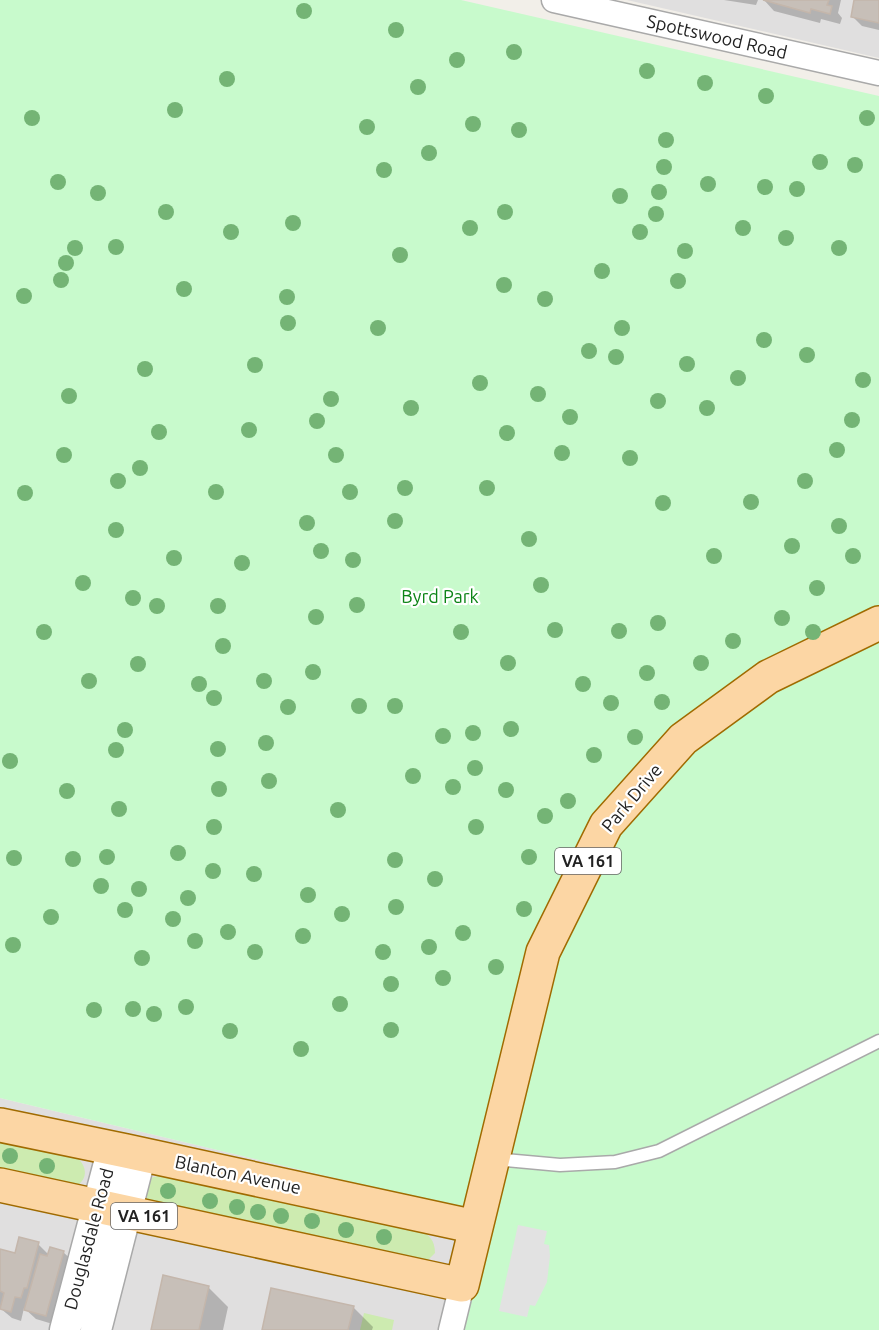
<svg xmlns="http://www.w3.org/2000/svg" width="879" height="1330" font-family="Ubuntu,sans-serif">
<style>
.residential{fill:#e0dfdf}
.grass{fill:#cdebb0}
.park{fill:#c8facc}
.parking{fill:#e2e2e2}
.shadow{fill:#0003}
.building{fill:#c7bfb8;stroke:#c4b6ab;stroke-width:1.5}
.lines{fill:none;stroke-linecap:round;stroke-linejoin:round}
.service-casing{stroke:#a9a9a9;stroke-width:15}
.minor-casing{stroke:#a9a9a9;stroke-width:27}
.tertiary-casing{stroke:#a9a9a9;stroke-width:33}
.primary-casing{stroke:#a06b00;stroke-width:36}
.service{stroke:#fff;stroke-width:12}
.minor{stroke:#fff;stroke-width:24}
.tertiary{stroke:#fff;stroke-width:30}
.primary{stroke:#fcd6a4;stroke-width:33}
.tree{fill:#74b475}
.labels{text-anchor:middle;stroke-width:4.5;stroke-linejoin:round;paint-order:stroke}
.shield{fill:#fff;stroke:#646464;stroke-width:1.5}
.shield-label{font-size:16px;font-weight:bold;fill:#222}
.street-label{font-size:18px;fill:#222;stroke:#fff}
.park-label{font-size:18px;fill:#0c8416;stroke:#fff}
</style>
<rect width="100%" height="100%" fill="#f2efe9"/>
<path class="residential" d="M 627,0 L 879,0 L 879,58 Z
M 0,1098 L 485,1214 L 459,1330 L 0,1330 Z"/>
<path class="grass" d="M 0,1139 L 77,1157 C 86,1166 89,1177 77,1186 L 0,1174 Z
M 162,1175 L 418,1230 C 429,1234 435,1240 435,1253 L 426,1262 L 146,1201 L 145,1197 L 150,1178 Z
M 364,1313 L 394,1320 L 392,1330 L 360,1330 Z"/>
<path class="park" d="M 0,0 L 461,0 L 879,96 L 879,1330 L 459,1330 L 485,1214 L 0,1098 Z"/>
<path class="parking" d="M 518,1225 L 547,1231 L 544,1244 L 549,1245 L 550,1256 L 547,1282 L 535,1306 L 530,1305 L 527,1317 L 499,1311 Z"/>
<path class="shadow" d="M 724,0 L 758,0 L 756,5 Z
M 764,0 L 841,0 L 838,13 L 842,18 L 840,24 L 821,19 L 820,23 L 774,11 Z
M 856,0 L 879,0 L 879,30 L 862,26 L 852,16 Z
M 38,1244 L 49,1255 L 63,1252 L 74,1262 L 56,1325 L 36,1319 L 24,1308 L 21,1321 L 12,1318 L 0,1308 L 0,1251 L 16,1255 Z
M 208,1287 L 228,1307 L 223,1330 L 152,1330 Z
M 353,1307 L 373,1327 L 372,1330 L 264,1330 Z"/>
<path class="building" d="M 763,0 L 829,0 L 827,5 L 832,6 L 830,14 L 811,9 L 810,13 Z
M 854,0 L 879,0 L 879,23 L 851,17 Z
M 19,1237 L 39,1242 L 27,1288 L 24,1288 L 21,1298 L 15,1297 L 11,1312 L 0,1309 L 4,1293 L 0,1291 L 0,1249 L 15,1253 Z
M 50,1247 L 64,1251 L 46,1316 L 24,1310 L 40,1254 L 47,1256 Z
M 163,1275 L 209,1286 L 199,1330 L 151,1330 Z
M 271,1288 L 354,1306 L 348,1330 L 262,1330 Z"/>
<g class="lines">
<defs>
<path id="service" d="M 494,1159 L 560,1165 L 615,1162 L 659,1151 L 879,1041"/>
<path id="minor" d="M 554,0 L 879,73
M 451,1330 L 462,1285"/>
<path id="tertiary" d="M 65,1330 L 113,1148
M 96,1330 L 141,1154"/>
<path id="primary" d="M 0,1125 L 126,1151 L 476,1227
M 0,1185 L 462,1285 L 543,952 L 606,825 L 683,739 L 768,677 L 879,623"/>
</defs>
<use href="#service" class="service-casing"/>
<use href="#minor" class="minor-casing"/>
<use href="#tertiary" class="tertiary-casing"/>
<use href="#primary" class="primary-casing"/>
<use href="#service" class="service"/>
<use href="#minor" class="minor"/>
<use href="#tertiary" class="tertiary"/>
<use href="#primary" class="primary"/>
</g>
<g class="tree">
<circle cx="304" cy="11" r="8"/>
<circle cx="396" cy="30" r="8"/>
<circle cx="514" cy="52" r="8"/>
<circle cx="457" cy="60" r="8"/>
<circle cx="647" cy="71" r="8"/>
<circle cx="227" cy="79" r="8"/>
<circle cx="705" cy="83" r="8"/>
<circle cx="418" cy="87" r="8"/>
<circle cx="766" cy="96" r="8"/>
<circle cx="175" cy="110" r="8"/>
<circle cx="32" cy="118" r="8"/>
<circle cx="867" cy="118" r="8"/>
<circle cx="473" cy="124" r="8"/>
<circle cx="367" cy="127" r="8"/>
<circle cx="519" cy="130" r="8"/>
<circle cx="666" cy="140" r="8"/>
<circle cx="429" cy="153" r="8"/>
<circle cx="820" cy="162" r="8"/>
<circle cx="855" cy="165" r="8"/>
<circle cx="664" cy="167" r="8"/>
<circle cx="384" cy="170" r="8"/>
<circle cx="58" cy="182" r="8"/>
<circle cx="708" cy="184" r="8"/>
<circle cx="765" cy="187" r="8"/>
<circle cx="797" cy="189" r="8"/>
<circle cx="659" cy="192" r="8"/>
<circle cx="98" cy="193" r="8"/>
<circle cx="620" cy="196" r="8"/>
<circle cx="166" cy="212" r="8"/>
<circle cx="505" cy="212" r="8"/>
<circle cx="656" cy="214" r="8"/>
<circle cx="293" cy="223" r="8"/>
<circle cx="470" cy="228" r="8"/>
<circle cx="743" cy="228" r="8"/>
<circle cx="231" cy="232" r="8"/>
<circle cx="640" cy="232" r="8"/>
<circle cx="786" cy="238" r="8"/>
<circle cx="116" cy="247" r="8"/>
<circle cx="75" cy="248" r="8"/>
<circle cx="839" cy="248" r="8"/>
<circle cx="685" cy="251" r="8"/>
<circle cx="400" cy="255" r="8"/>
<circle cx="66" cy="263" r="8"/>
<circle cx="602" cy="271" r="8"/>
<circle cx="61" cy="280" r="8"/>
<circle cx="678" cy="281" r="8"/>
<circle cx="504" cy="285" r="8"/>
<circle cx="184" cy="289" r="8"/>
<circle cx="24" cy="296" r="8"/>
<circle cx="287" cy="297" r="8"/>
<circle cx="545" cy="299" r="8"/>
<circle cx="288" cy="323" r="8"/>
<circle cx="378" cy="328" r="8"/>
<circle cx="622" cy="328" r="8"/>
<circle cx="764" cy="340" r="8"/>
<circle cx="589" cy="351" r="8"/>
<circle cx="807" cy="355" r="8"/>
<circle cx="616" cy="357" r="8"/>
<circle cx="687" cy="364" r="8"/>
<circle cx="255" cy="365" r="8"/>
<circle cx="145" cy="369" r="8"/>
<circle cx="738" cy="378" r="8"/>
<circle cx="863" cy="380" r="8"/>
<circle cx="480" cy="383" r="8"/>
<circle cx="538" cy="394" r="8"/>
<circle cx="69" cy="396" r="8"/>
<circle cx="331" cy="399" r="8"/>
<circle cx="658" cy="401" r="8"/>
<circle cx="411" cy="408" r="8"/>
<circle cx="707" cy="408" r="8"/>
<circle cx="570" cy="417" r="8"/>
<circle cx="852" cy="420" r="8"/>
<circle cx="317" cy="421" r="8"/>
<circle cx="249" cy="430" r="8"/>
<circle cx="159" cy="432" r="8"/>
<circle cx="507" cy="433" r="8"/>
<circle cx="837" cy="450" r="8"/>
<circle cx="562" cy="453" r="8"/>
<circle cx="64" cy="455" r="8"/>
<circle cx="336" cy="455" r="8"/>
<circle cx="630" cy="458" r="8"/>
<circle cx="140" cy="468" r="8"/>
<circle cx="118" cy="481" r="8"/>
<circle cx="805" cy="481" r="8"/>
<circle cx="405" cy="488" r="8"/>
<circle cx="487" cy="488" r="8"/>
<circle cx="216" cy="492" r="8"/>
<circle cx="350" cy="492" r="8"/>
<circle cx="25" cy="493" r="8"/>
<circle cx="751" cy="502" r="8"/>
<circle cx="663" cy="503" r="8"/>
<circle cx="395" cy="521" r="8"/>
<circle cx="307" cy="523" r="8"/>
<circle cx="839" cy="526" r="8"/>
<circle cx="116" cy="530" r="8"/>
<circle cx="529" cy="539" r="8"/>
<circle cx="792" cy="546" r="8"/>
<circle cx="321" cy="551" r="8"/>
<circle cx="714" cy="556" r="8"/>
<circle cx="853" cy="556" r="8"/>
<circle cx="174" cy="558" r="8"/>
<circle cx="353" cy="560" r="8"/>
<circle cx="242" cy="563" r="8"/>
<circle cx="83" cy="583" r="8"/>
<circle cx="541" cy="585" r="8"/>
<circle cx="817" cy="588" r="8"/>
<circle cx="133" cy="598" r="8"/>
<circle cx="357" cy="605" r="8"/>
<circle cx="157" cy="606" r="8"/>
<circle cx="218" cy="606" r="8"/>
<circle cx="316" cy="617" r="8"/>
<circle cx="782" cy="618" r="8"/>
<circle cx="658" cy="623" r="8"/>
<circle cx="555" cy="630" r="8"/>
<circle cx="619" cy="631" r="8"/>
<circle cx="44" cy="632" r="8"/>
<circle cx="461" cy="632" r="8"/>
<circle cx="813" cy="632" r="8"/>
<circle cx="733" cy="641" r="8"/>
<circle cx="223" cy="646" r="8"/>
<circle cx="508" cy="663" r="8"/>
<circle cx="701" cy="663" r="8"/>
<circle cx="138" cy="664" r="8"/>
<circle cx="313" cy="672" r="8"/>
<circle cx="647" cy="673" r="8"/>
<circle cx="89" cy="681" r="8"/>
<circle cx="264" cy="681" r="8"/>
<circle cx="199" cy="684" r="8"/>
<circle cx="583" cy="684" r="8"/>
<circle cx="214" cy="698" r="8"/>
<circle cx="662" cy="702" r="8"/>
<circle cx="611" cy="703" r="8"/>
<circle cx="359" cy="706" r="8"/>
<circle cx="395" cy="706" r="8"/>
<circle cx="288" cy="707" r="8"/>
<circle cx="511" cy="729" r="8"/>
<circle cx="125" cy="730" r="8"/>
<circle cx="473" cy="733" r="8"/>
<circle cx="443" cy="736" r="8"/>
<circle cx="635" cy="737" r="8"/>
<circle cx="266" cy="743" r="8"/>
<circle cx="218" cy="749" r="8"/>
<circle cx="116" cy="750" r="8"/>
<circle cx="594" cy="755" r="8"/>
<circle cx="10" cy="761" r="8"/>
<circle cx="475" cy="768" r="8"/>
<circle cx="413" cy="776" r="8"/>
<circle cx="269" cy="781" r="8"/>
<circle cx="453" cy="787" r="8"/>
<circle cx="219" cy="789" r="8"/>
<circle cx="506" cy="790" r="8"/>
<circle cx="67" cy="791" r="8"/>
<circle cx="568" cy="801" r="8"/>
<circle cx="119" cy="809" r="8"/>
<circle cx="338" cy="810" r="8"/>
<circle cx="545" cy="816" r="8"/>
<circle cx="214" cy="827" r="8"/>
<circle cx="476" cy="827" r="8"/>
<circle cx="178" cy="853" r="8"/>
<circle cx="107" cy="857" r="8"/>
<circle cx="529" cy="857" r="8"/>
<circle cx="14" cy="858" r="8"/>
<circle cx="73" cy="859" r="8"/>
<circle cx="395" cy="860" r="8"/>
<circle cx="213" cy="871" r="8"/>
<circle cx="254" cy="874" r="8"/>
<circle cx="435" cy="879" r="8"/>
<circle cx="101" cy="886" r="8"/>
<circle cx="139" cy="889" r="8"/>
<circle cx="308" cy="895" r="8"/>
<circle cx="188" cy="898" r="8"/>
<circle cx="396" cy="907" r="8"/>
<circle cx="524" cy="909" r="8"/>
<circle cx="125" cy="910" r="8"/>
<circle cx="342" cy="914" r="8"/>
<circle cx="51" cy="917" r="8"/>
<circle cx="173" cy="919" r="8"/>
<circle cx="228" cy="932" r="8"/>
<circle cx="463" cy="933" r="8"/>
<circle cx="303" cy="936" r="8"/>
<circle cx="195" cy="941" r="8"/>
<circle cx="13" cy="945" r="8"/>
<circle cx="429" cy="947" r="8"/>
<circle cx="255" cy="952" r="8"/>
<circle cx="383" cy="952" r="8"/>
<circle cx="142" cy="958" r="8"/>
<circle cx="496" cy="967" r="8"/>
<circle cx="443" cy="978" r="8"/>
<circle cx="391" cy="984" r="8"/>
<circle cx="340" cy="1004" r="8"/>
<circle cx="186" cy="1007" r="8"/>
<circle cx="133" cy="1009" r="8"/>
<circle cx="94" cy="1010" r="8"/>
<circle cx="154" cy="1014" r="8"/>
<circle cx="391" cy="1030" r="8"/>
<circle cx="230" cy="1031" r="8"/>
<circle cx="301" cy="1049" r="8"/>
<circle cx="10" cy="1156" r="8"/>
<circle cx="47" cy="1166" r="8"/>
<circle cx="168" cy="1191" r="8"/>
<circle cx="210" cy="1201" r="8"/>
<circle cx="237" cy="1207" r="8"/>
<circle cx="258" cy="1212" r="8"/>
<circle cx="281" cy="1216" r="8"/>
<circle cx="312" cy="1221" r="8"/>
<circle cx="346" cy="1230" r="8"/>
<circle cx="384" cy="1237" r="8"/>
</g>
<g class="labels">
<g class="shield">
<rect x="555" y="848" width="66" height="26" rx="4.5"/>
<rect x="111" y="1203" width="66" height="26" rx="4.5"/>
</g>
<g class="shield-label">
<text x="588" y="867">VA 161</text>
<text x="144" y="1222">VA 161</text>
</g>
<g class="street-label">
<text transform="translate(717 37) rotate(13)" y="6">Spottswood Road</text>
<text transform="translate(632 798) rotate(-50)" y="6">Park Drive</text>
<text transform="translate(238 1175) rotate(12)" y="6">Blanton Avenue</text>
<text transform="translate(89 1239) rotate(-75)" y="6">Douglasdale Road</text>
</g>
<g class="park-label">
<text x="440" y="603">Byrd Park</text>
</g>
</g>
</svg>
